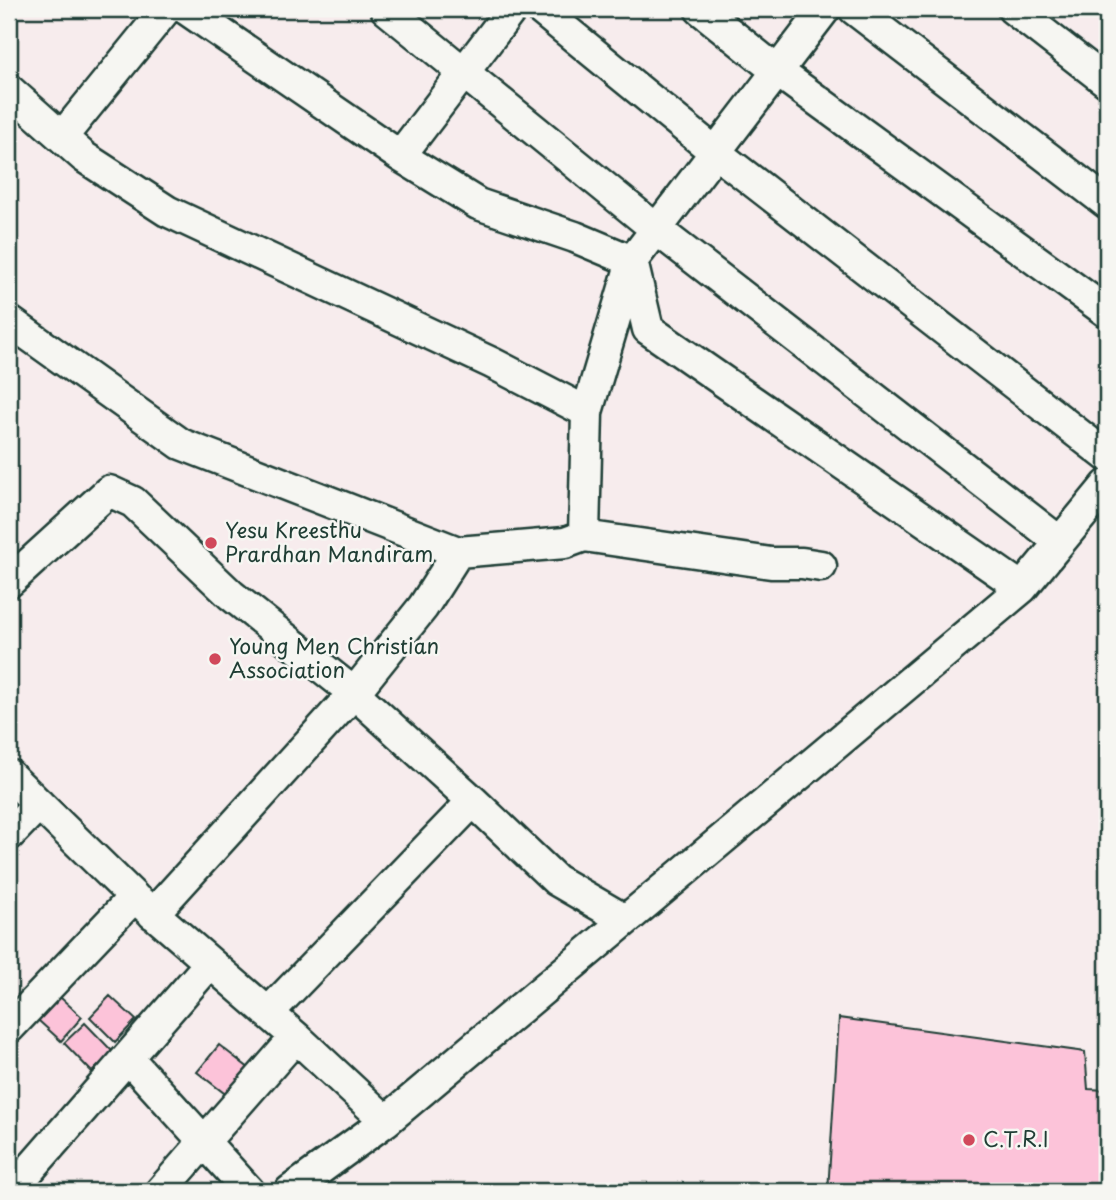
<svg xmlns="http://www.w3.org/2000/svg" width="1116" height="1200" font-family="'Playpen Sans',sans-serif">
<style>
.building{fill:#fcc3d9;stroke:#1f3d34;stroke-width:2}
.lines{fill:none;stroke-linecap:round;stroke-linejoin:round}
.minor-casing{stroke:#1f3d34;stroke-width:35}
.minor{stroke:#f6f6f2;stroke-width:30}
.poi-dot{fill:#d1495b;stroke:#f6f6f2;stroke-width:2.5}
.labels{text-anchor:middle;stroke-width:5;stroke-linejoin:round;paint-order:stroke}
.poi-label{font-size:21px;fill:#1f3d34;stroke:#f6f6f2;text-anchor:start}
</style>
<rect width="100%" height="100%" fill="#f7eced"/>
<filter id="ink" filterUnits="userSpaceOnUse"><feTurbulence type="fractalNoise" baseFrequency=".0143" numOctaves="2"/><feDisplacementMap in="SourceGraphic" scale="14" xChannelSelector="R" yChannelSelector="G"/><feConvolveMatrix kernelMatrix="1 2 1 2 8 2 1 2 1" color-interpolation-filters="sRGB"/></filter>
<g filter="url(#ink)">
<path class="building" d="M 50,988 L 82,1017 L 61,1041 L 28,1011 Z
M 110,996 L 136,1020 L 115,1042 L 90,1017 Z
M 839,1018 L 1085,1052 L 1088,1089 L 1107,1090 L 1107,1191 L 828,1191 Z
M 85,1023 L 113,1052 L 92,1072 L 64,1043 Z
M 219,1045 L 250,1069 L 228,1096 L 197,1072 Z"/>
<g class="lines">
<defs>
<path id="minor" d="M 186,9 L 400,156 L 478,204 L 575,237 L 632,261
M 386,9 L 656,229 L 1060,542
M 540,9 L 715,152 L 1107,456
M 700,9 L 777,71 L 1107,312
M 854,9 L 1107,203
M 1013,9 L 1107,82
M 9,90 L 84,157 L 167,211 L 492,363 L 587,412
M 62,137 L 166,9
M 400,156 L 512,9
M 632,261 L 648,329 L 1022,588
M 9,321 L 181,444 L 458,552 L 565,543 L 584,536 L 771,563 L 802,563 L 821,566
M 584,536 L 587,412 L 632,261 L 825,9
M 9,582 L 109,491 L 133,502 L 231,595 L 354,693 L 473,801 L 556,880 L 625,920
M 9,775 L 134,897 L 9,1028
M 9,835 L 39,804
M 140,902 L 296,1037 L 386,1121
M 153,914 L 354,693 L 423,607 L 458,552
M 268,1013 L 473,801
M 128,1058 L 249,1191
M 11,1191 L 210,963
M 161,1191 L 296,1037
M 290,1191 L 386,1121 L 1022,588 L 1107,485"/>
</defs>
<use href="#minor" class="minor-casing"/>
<use href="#minor" class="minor"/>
</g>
</g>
<g class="poi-dot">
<circle cx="211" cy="543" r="7"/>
<circle cx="215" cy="659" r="7"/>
<circle cx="969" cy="1140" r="7"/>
</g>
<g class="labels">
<g class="poi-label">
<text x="225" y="538">Yesu Kreesthu<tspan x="225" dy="24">Prardhan Mandiram</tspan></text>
<text x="229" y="654">Young Men Christian<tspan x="229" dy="24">Association</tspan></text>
<text x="983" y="1147">C.T.R.I</text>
</g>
</g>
<rect width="1116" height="1200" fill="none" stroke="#f6f6f2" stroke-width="35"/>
<rect x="18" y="18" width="1081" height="1165" fill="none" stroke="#1f3d34" stroke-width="2.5" filter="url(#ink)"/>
</svg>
